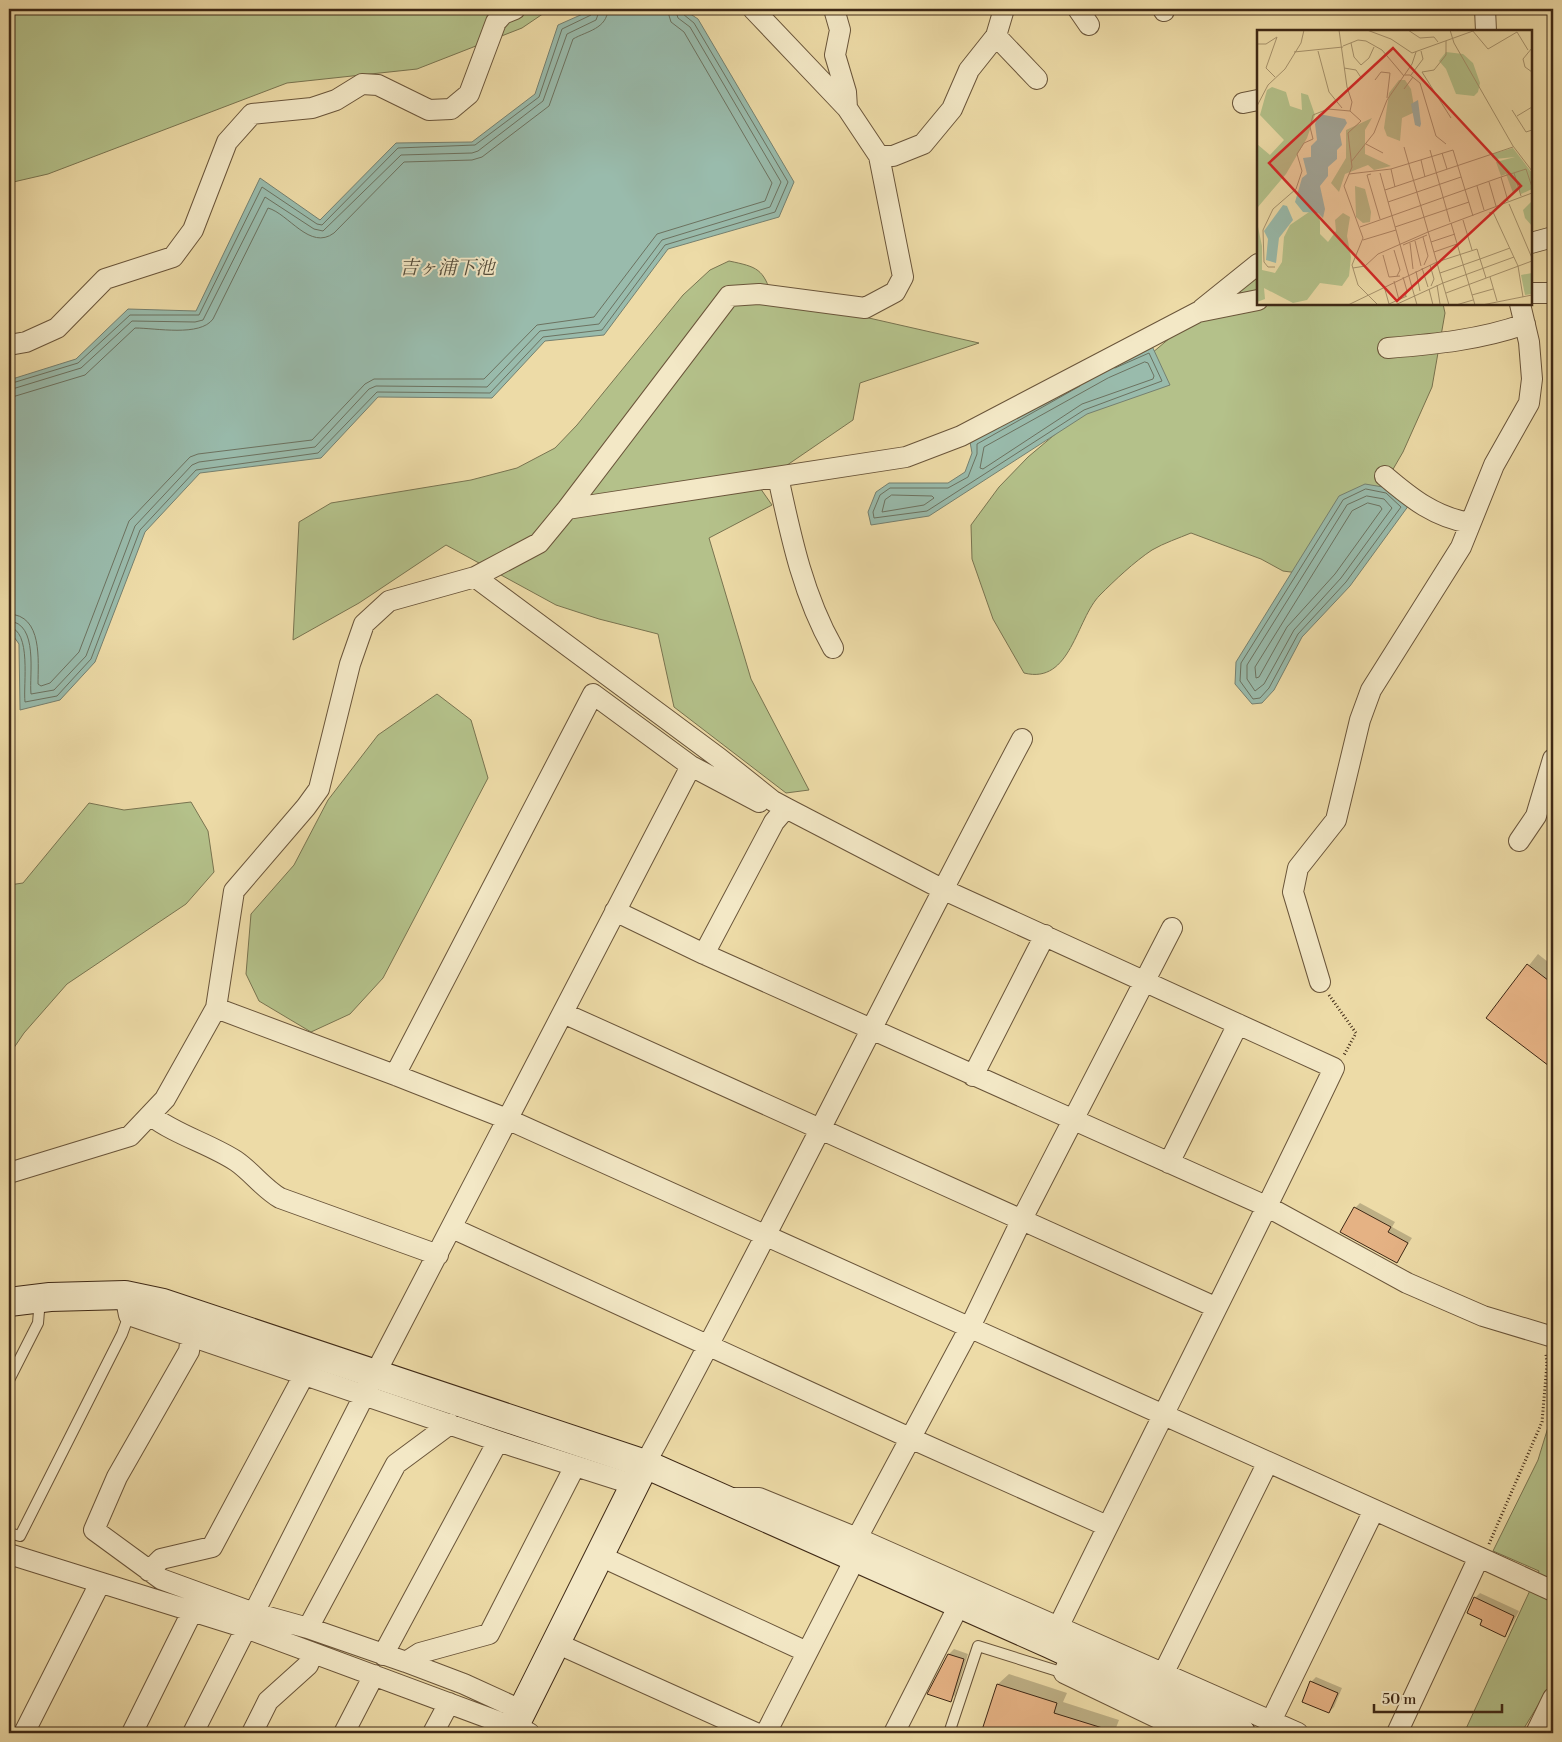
<svg xmlns="http://www.w3.org/2000/svg" width="1562" height="1742" font-family="'Libre Bodoni','Noto Serif JP',serif">
<style>
.green{fill:#b4c18a;stroke:#797450}
.water{fill:#99bbac;stroke:#758070}
.shadow{fill:#0003}
.lines{fill:none;stroke-linecap:round;stroke-linejoin:round}
.shore{stroke:#6c7260;stroke-width:1}
.building{fill:#e5b284;stroke:#3e2815}
.lane-casing{stroke:#6a553a;stroke-width:12}
.street-casing{stroke:#6a553a;stroke-width:22}
.secondary-casing{stroke:#3e2815;stroke-width:30}
.path{stroke:#3e2815;stroke-width:3;stroke-dasharray:1 2.5;stroke-linecap:butt}
.lane{stroke:#f3e8c6;stroke-width:10}
.street{stroke:#f3e8c6;stroke-width:20}
.secondary{stroke:#f3e8c6;stroke-width:28}
.labels{text-anchor:middle;stroke-width:4;stroke-linejoin:round;paint-order:stroke}
.water-label{font-size:19px;font-style:italic;fill:#554d3b;stroke:#f3e8c6}
.inset-road{fill:none;stroke:#a7936d;stroke-width:1}
.view{fill:#d62828;fill-opacity:0.15;stroke:#d62828;stroke-width:2.5}
.inset-edge{fill:none;stroke:#3e2815;stroke-width:2.5}
</style>
<rect width="100%" height="100%" fill="#eddba7"/>
<filter id="stains"><feTurbulence type="fractalNoise" baseFrequency=".004" numOctaves="4"/><feColorMatrix values="0 0 0 0 .2 0 0 0 0 .09 0 0 0 0 .02 0 0 0 .5 -.17"/></filter>
<radialGradient id="worn" r=".72"><stop offset=".6" stop-color="#630" stop-opacity="0"/><stop offset="1" stop-color="#630" stop-opacity=".3"/></radialGradient>
<path class="green" d="M 9,9 L 550,9 L 522,28 L 417,69 L 287,83 L 48,174 L 9,183 Z
M 729,261 C 758,267 763,269 772,296 L 979,343 L 860,383 L 853,420 L 758,485 L 772,505 L 709,538 L 751,679 L 809,790 L 786,793 L 674,707 L 658,634 L 599,619 L 556,605 L 446,545 L 359,603 L 293,640 L 299,522 L 331,503 L 471,480 L 517,468 L 555,448 L 577,425 L 683,295 L 710,270 Z
M 1258,277 L 1258,304 L 1443,304 L 1445,313 L 1432,387 L 1403,452 L 1374,502 L 1313,575 L 1283,571 L 1261,559 L 1191,533 C 1179,538 1164,543 1152,550 C 1134,562 1115,580 1100,595 C 1076,619 1071,685 1024,673 L 993,619 L 972,559 L 971,525 L 999,487 L 1028,457 L 1177,332 Z
M 437,694 L 471,720 L 488,778 L 383,978 L 350,1014 L 311,1032 L 259,1001 L 246,974 L 251,914 L 294,865 L 328,800 L 378,735 Z
M 191,802 L 208,831 L 214,872 L 186,904 L 67,984 L 24,1033 L 9,1055 L 9,885 L 23,883 L 89,803 L 124,810 Z
M 1553,1423 L 1553,1681 L 1521,1733 L 1464,1733 L 1539,1571 L 1493,1551 L 1538,1460 L 1549,1424 Z"/>
<path class="water" d="M 594,9 L 683,9 L 698,19 L 794,182 L 779,217 L 668,249 L 604,335 L 545,341 L 492,398 L 378,397 L 321,458 L 200,473 L 145,532 L 95,662 L 60,700 L 20,710 L 19,644 L 9,630 L 9,380 L 76,359 L 128,309 L 196,311 L 260,178 L 320,220 L 396,143 L 472,142 L 535,94 L 558,25 Z
M 1152,346 L 1170,385 L 1087,414 L 929,516 L 871,525 L 868,512 L 876,492 L 889,483 L 948,483 L 965,472 L 972,453 L 970,442 Z
M 1365,484 L 1389,488 L 1409,505 L 1350,586 L 1302,637 L 1274,690 L 1262,703 L 1252,704 L 1235,684 L 1236,662 L 1339,496 Z"/>
<path class="shadow" d="M 1538,954 L 1553,966 L 1553,1067 L 1488,1017 Z
M 1360,1203 L 1395,1222 L 1392,1227 L 1412,1238 L 1396,1262 L 1355,1208 Z
M 1480,1593 L 1519,1611 L 1509,1630 L 1504,1635 L 1475,1598 Z
M 954,1649 L 968,1654 L 955,1695 L 950,1700 L 949,1654 Z
M 1009,1674 L 1067,1693 L 1063,1702 L 1119,1720 L 1114,1733 L 982,1733 L 998,1684 Z
M 1316,1677 L 1342,1688 L 1334,1707 L 1329,1712 L 1311,1682 Z"/>
<g class="lines">
<path class="shore" d="M 1145,362 L 1148,363 L 1154,376 L 1153,379 L 1082,404 L 983,469 L 980,468 L 984,447 L 1108,378 Z
M 9,384 L 78,363 L 130,315 L 199,315 L 262,187 L 317,224 L 322,225 L 398,148 L 475,145 L 539,97 L 562,29 L 591,15 L 594,9
M 1080,386 L 977,444 L 977,454 L 968,477 L 948,488 L 890,488 L 880,495 L 873,512 L 874,518 L 927,511 L 1084,410 L 1162,381 L 1149,353 L 1115,368
M 9,390 L 81,368 L 132,321 L 195,322 L 203,320 L 265,197 L 314,229 L 323,231 L 401,155 L 472,153 L 478,151 L 543,101 L 567,34 L 596,20 L 600,9
M 9,398 L 85,375 L 135,328 C 156,328 200,337 213,319 L 268,208 C 289,214 310,251 334,233 L 404,162 L 472,160 L 482,157 L 549,106 L 573,39 C 587,31 607,29 608,9
M 1366,489 L 1386,493 L 1401,507 L 1346,582 L 1298,634 L 1269,688 L 1260,698 L 1253,699 L 1240,681 L 1241,663 L 1343,500 Z
M 892,495 L 932,496 L 934,498 L 924,505 L 882,512 L 885,500 Z
M 1367,496 L 1384,499 L 1392,508 L 1341,578 L 1294,630 L 1264,684 L 1255,691 L 1247,679 L 1247,665 L 1347,505 Z
M 1368,503 L 1380,506 L 1382,509 L 1335,574 L 1287,627 L 1259,677 L 1256,678 L 1255,667 L 1352,511 Z
M 9,614 C 43,615 38,661 38,684 L 41,686 L 50,683 L 79,652 L 129,521 L 190,457 L 198,454 L 312,440 L 365,384 L 374,379 L 484,379 L 537,325 L 594,317 L 657,234 L 765,201 L 772,183 L 684,32 L 671,22 L 667,9
M 9,621 C 39,623 29,675 31,694 L 54,690 L 86,656 L 135,526 L 192,465 L 199,462 L 315,447 L 369,389 L 376,386 L 487,387 L 540,331 L 599,324 L 662,240 L 770,207 L 781,182 L 690,27 L 678,18 L 675,9
M 9,627 C 32,630 23,685 25,702 L 57,696 L 91,659 L 140,530 L 196,470 L 318,453 L 377,392 L 490,393 L 543,337 L 602,330 L 665,245 L 775,212 L 788,182 L 694,23 L 683,14 L 681,9"/>
</g>
<path class="building" d="M 1527,964 L 1553,984 L 1553,1069 L 1486,1018 Z
M 1354,1207 L 1391,1227 L 1388,1232 L 1408,1243 L 1397,1263 L 1340,1232 Z
M 1474,1597 L 1514,1616 L 1505,1637 L 1480,1625 L 1482,1620 L 1467,1613 Z
M 948,1654 L 964,1659 L 951,1702 L 927,1694 Z
M 1310,1681 L 1338,1693 L 1329,1713 L 1302,1702 Z
M 997,1684 L 1057,1703 L 1054,1713 L 1109,1730 L 1108,1733 L 981,1733 Z"/>
<g class="lines">
<defs>
<path id="lane" d="M 9,1380 L 38,1323 L 40,1299
M 9,1533 L 20,1536 L 122,1334 L 129,1315
M 949,1733 L 978,1646 L 1064,1673"/>
<path id="street" d="M 834,9 L 840,30 L 835,55 L 846,92 L 847,108
M 1078,9 L 1089,25
M 1163,9 L 1164,11
M 1485,9 L 1486,31
M 996,36 L 1037,79
M 1243,103 L 1258,100
M 879,156 L 893,156 L 923,144 L 952,109 L 969,70 L 996,36 L 1004,9
M 1531,243 L 1553,237
M 1531,293 L 1553,293
M 1202,309 L 1258,264
M 9,345 L 26,342 L 57,328 L 105,279 L 173,257 L 193,230 L 227,142 L 252,114 L 312,108 L 336,100 L 362,84 L 378,85 L 429,110 L 451,109 L 469,94 L 496,22 L 503,14 L 515,9
M 1388,348 C 1435,344 1480,340 1525,324
M 1385,476 C 1412,499 1435,517 1470,523
M 778,477 C 791,537 803,595 833,648
M 567,509 L 906,457 L 961,436 L 1198,312 L 1258,300
M 475,577 L 719,758 L 773,801 L 786,808 L 942,889 L 1334,1068 C 1242,1262 1143,1452 1050,1644
M 1519,841 L 1536,816 L 1553,759
M 615,911 L 704,954 L 1268,1207 L 1407,1283 L 1483,1316 L 1553,1337
M 704,954 L 774,822 L 786,808
M 1320,982 L 1293,892 L 1298,868 L 1336,820 L 1360,720 L 1371,690 L 1461,547 L 1494,465 L 1529,403 L 1532,379 L 1529,342 L 1520,304
M 216,1008 L 395,1075 L 507,1119 L 1479,1557 L 1397,1733
M 563,1013 L 1215,1307
M 395,1075 L 593,694 L 691,766 L 759,802
M 973,1076 L 1045,935
M 150,1115 C 176,1135 208,1143 236,1161 C 252,1172 263,1188 280,1198 L 438,1255
M 1169,1163 L 1238,1024
M 9,1173 L 130,1136 L 165,1099 L 216,1008 L 234,891 L 306,807 L 319,789 L 350,664 L 364,624 L 389,601 L 475,577 L 539,543 L 567,509 L 729,296 L 759,294 L 865,308 L 895,292 L 903,277 L 879,156 L 847,108 L 753,9
M 452,1228 L 910,1438 L 1107,1526
M 125,1295 L 129,1315 L 513,1446 L 635,1485
M 191,1336 L 189,1351 L 117,1477 L 94,1530 L 161,1579 L 254,1613 L 308,1628 L 406,1662 L 464,1684 L 523,1711
M 645,1464 C 775,1225 894,979 1022,739
M 730,1498 L 759,1498 L 857,1538 L 1298,1733
M 857,1538 L 969,1329 L 1022,1219 L 1172,928
M 9,1554 L 246,1628 L 529,1733
M 600,1556 L 807,1652
M 1479,1557 L 1553,1591
M 149,1571 L 161,1559 L 212,1547 L 304,1375
M 308,1628 L 396,1464 L 450,1424
M 556,1643 L 756,1733
M 383,1655 L 498,1441
M 1071,1655 L 1064,1673 L 1189,1733
M 406,1662 L 420,1653 L 489,1634 L 575,1466
M 1163,1674 L 1268,1462
M 1271,1721 L 1374,1510
M 24,1733 L 100,1583
M 132,1733 L 192,1612
M 193,1733 L 375,1374 L 691,766
M 252,1733 L 268,1701 L 308,1665 L 313,1653
M 344,1733 L 374,1675
M 433,1733 L 449,1703
M 766,1733 L 856,1557
M 894,1733 L 959,1605
M 1536,1733 L 1553,1698"/>
<path id="secondary" d="M 9,1302 L 50,1297 L 125,1295 L 163,1303 L 645,1464 L 1050,1644 L 1241,1733
M 511,1733 L 645,1464"/>
</defs>
<use href="#lane" class="lane-casing"/>
<use href="#street" class="street-casing"/>
<use href="#secondary" class="secondary-casing"/>
<path class="path" d="M 1329,995 L 1356,1033 L 1344,1055
M 1489,1544 L 1542,1422 L 1547,1364 L 1546,1354"/>
<use href="#lane" class="lane"/>
<use href="#street" class="street"/>
<use href="#secondary" class="secondary"/>
</g>
<g class="labels">
<g class="water-label">
<text x="447" y="274">吉ヶ浦下池</text>
</g>
</g>
<g transform="translate(1257 30)">
<rect width="275" height="275" fill="#eddba7"/>
<path d="M 189,22 L 206,24 L 216,33 L 223,53 L 221,62 L 217,66 L 199,64 L 189,39 L 182,31 ZM 142,50 L 148,50 L 154,59 L 158,82 L 145,88 L 143,111 L 130,106 L 127,98 L 132,63 ZM 15,57 L 29,62 L 33,76 L 45,80 L 44,63 L 51,65 L 58,85 L 50,108 L 29,144 L 1,177 L 0,190 L 0,114 L 13,125 L 27,110 L 3,85 L 10,60 ZM 115,88 L 108,100 L 108,124 L 134,136 L 117,140 L 111,135 L 88,144 L 82,162 L 74,153 L 89,128 L 89,100 ZM 256,118 L 275,143 L 275,159 L 264,164 L 259,154 L 261,161 L 256,163 L 249,144 L 244,146 L 239,132 L 258,127 L 238,129 L 235,127 L 235,124 ZM 98,156 L 108,159 L 114,182 L 113,192 L 106,193 L 99,187 ZM 275,171 L 275,196 L 268,188 L 266,180 ZM 58,178 L 63,191 L 63,204 L 71,212 L 79,201 L 78,190 L 86,183 L 93,187 L 90,206 L 94,227 L 92,246 L 85,256 L 63,253 L 50,270 L 36,273 L 7,258 L 8,269 L 0,272 L 0,192 L 5,216 L 5,240 L 18,243 L 25,232 L 27,207 L 33,195 ZM 275,243 L 275,264 L 268,265 L 264,245 Z" fill="#b4c18a"/>
<path d="M 161,70 L 164,94 L 163,97 L 158,95 L 154,74 ZM 62,84 L 88,89 L 90,93 L 83,104 L 85,115 L 80,120 L 80,129 L 71,137 L 71,146 L 63,156 L 68,179 L 66,188 L 61,183 L 46,182 L 38,172 L 45,148 L 50,144 L 46,128 L 54,127 L 54,116 L 60,110 L 58,94 ZM 26,175 L 30,176 L 36,190 L 22,208 L 19,233 L 9,230 L 11,209 L 7,201 Z" fill="#99bbac"/>
<path class="inset-road" d="M 82,0 L 90,57 L 95,72 L 93,81M 110,0 L 134,9 L 155,23 L 216,1M 151,0 L 163,8 L 177,7 L 181,12M 193,0 L 197,13 L 256,116 L 275,141M 215,0 L 231,19 L 260,2 L 271,20M 189,11 L 189,25 L 177,40 L 165,42 L 194,88M 94,13 L 97,27 L 104,35 L 112,28 L 117,17M 0,14 L 9,14 L 20,7 L 9,38 L 18,47M 86,16 L 101,10 L 109,11 L 125,20 L 147,46M 275,18 L 266,29 L 268,37 L 275,42M 61,21 L 72,62 L 85,78M 37,22 L 86,17M 87,38 L 99,40 L 105,49M 148,45 L 153,45 L 163,53 L 179,106 L 189,114M 154,45 L 166,29 L 164,21M 118,50 L 124,42 L 133,43 L 130,68M 147,59 L 156,47M 0,76 L 11,55 L 28,39 L 44,13 L 47,0M 255,80 L 269,102 L 275,100M 260,86 L 275,77M 109,114 L 126,123M 147,117 L 192,275M 173,120 L 193,192M 185,123 L 190,139M 164,130 L 168,147M 94,132 L 117,103 L 130,70 L 155,34 L 159,22M 134,139 L 138,157M 123,143 L 160,275M 257,143 L 264,166M 92,144 L 134,139 L 196,120 L 216,186M 114,144 L 110,145 L 123,189M 244,147 L 269,139 L 275,157M 232,152 L 239,176M 220,156 L 227,180M 128,160 L 256,117M 131,172 L 204,147M 252,174 L 275,228M 232,183 L 236,182 L 261,236 L 266,267M 206,190 L 215,220M 194,193 L 218,275M 103,197 L 244,147 L 251,171M 138,197 L 212,172M 166,207 L 171,226 L 167,235M 106,210 L 139,200M 158,211 L 164,236M 174,212 L 198,204M 153,213 L 156,239M 146,215 L 170,205M 137,220 L 143,240 L 140,246M 177,222 L 200,214M 126,225 L 132,247 L 143,246M 173,235 L 177,249 L 174,256M 18,237 L 11,237 L 7,232 L 6,200 L 16,179 L 39,159 L 45,141 L 40,124 L 47,113 L 56,109 L 53,97 L 56,85 L 71,79 L 93,81 L 104,91 L 91,103 L 95,137 L 87,156 L 106,208 L 95,235 L 101,255 L 121,275M 96,238 L 108,236 L 121,224 L 171,202 L 275,163M 165,238 L 171,257M 159,241 L 163,261M 183,243 L 223,229 L 229,248M 146,247 L 150,261 L 148,267M 233,247 L 240,271M 137,251 L 142,270M 180,255 L 183,274M 127,256 L 132,274 L 150,266M 172,259 L 176,275M 189,263 L 275,231M 215,265 L 236,259M 91,275 L 180,232 L 220,219 L 223,229 L 253,218M 138,275 L 186,253 L 257,227M 199,275 L 216,270M 225,275 L 275,265"/>
<path class="view" d="M 136,18 L 264,156 L 140,271 L 12,133 Z"/>
<rect width="275" height="275" class="inset-edge"/>
</g>
<rect width="1562" height="1742" fill="none" stroke="#eddba7" stroke-width="30"/>
<rect x="10" y="10" width="1542" height="1722" fill="none" stroke="#3e2815" stroke-width="2.5"/>
<rect x="15" y="15" width="1532" height="1712" fill="none" stroke="#3e2815"/>
<path d="M1374 1704v8h128v-8" fill="none" stroke="#3e2815" stroke-width="2.5"/>
<text x="1382" y="1704" font-size="15" fill="#3e2815" stroke="#f3e8c6" stroke-width="4" paint-order="stroke">50 m</text>
<rect width="100%" height="100%" filter="url(#stains)"/>
<rect width="100%" height="100%" fill="url(#worn)"/>
</svg>
